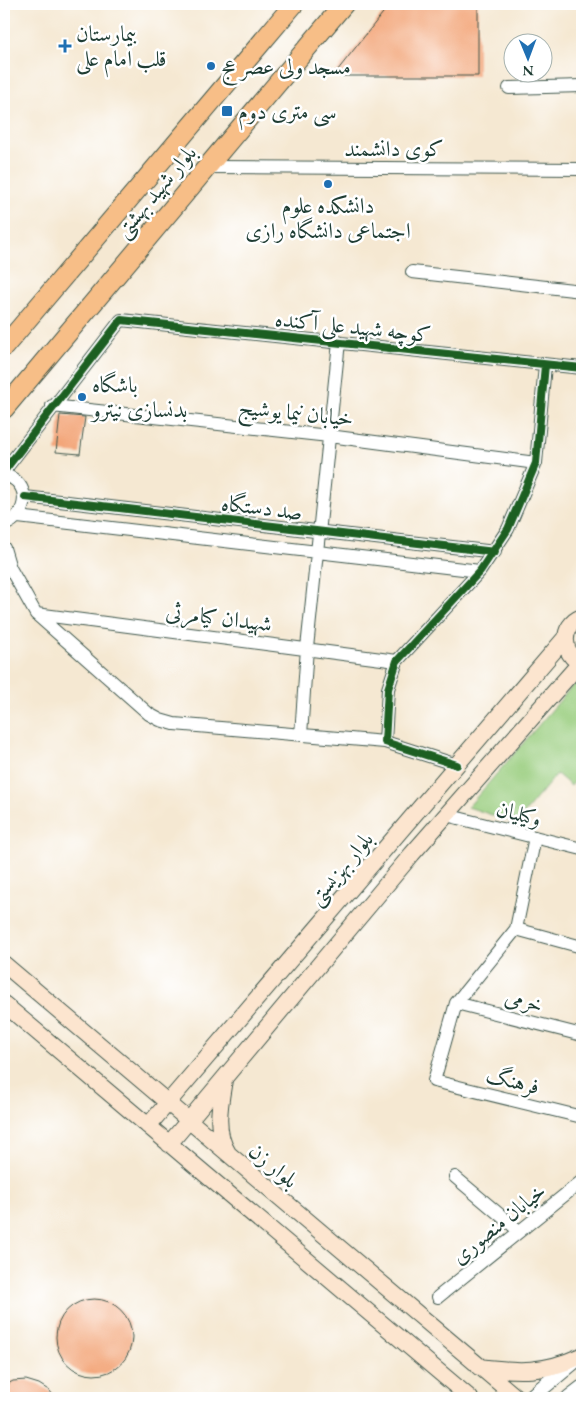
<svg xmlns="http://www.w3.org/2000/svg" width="586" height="1402" font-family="'EB Garamond',Amiri,serif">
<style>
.green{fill:#99cd7e;stroke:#5c8559}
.building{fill:#f3a679}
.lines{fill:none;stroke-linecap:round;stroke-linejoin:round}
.minor-casing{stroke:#3f574c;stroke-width:14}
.tertiary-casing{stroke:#3f574c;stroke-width:17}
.secondary-casing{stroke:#3f574c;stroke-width:18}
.primary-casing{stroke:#3f574c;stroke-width:21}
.minor{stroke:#fff;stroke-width:12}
.tertiary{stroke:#fff;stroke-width:15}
.secondary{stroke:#fce5cf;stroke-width:16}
.primary{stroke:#f7be87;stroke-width:19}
.cycleway-casing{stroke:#fff;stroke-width:11}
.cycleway{stroke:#1b5e20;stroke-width:8}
.poi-dot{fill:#1f6fb2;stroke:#fff;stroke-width:2}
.labels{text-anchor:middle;stroke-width:5;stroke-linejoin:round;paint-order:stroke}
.poi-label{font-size:22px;fill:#1f3d34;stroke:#fff;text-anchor:start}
.street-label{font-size:22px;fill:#1f3d34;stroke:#fff}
</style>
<rect width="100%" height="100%" fill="#fff"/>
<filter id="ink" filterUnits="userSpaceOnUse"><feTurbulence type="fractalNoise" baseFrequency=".02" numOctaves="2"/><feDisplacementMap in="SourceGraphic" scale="10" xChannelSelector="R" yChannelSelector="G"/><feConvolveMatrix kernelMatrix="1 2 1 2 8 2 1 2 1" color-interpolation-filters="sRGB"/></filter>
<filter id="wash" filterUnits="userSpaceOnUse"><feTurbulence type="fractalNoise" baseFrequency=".0096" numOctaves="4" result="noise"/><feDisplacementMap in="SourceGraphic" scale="20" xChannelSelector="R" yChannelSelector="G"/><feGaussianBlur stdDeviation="1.12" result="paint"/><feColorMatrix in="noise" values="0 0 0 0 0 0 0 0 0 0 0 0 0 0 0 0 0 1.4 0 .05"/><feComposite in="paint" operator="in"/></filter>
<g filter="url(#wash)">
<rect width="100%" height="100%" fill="#f5e8d2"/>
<path class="green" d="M 575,683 L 582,692 L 582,774 L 571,786 L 557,774 L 516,823 L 468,807 Z"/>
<g id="blocks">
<path class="building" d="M 390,4 L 478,4 L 478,76 L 333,76 Z
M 60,415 L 85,417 L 80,454 L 56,452 Z
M56 1337a38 38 0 1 1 76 0a38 38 0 1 1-76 0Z
M 26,1380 L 39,1384 L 50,1391 L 55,1398 L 4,1398 L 4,1386 L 13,1381 Z"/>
</g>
</g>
<g filter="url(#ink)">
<use href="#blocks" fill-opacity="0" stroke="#3f574c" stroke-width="1"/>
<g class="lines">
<defs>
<path id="minor" d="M 509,88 L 582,86
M 206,167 L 582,169
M 412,272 L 582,291
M 52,406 L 329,436 L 536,463
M 4,471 L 121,320 L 582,368
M 4,475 C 32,482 29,516 4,525
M 25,497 L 495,552
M 18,517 L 480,571
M 4,548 L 10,568 L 36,614 L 149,714 L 160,720 L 174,724 L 385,742
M 36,614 L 397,661
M 301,735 L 307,648 L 339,342
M 457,765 L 385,742 L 388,689 L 397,661 L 480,571 L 508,529 L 536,463 L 545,365
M 446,815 L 582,849
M 535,837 L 516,929 L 456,1003 L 434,1081 L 582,1117
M 516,929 L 582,947
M 456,1003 L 582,1035
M 455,1177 L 519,1231
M 438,1297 L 582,1181"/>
<path id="tertiary" d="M 530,1398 L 577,1359
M 569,1398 L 582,1388"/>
<path id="secondary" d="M 582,617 C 560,625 561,655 582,664
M 4,964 L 517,1398
M 4,1004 L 470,1398
M 224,1080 C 220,1104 214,1131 228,1153
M 148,1126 L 565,638
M 169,1144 L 412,854 L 580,663
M 479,1367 C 519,1372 544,1373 581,1356"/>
<path id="primary" d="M 4,347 L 294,4
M 4,409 L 344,4"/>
</defs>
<use href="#minor" class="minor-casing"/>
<use href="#tertiary" class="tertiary-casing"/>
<use href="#secondary" class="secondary-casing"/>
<use href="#primary" class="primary-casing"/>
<use href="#minor" class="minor"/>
<use href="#tertiary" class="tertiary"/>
<use href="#secondary" class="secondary"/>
<use href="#primary" class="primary"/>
<defs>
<path id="cycleway" d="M 4,471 L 121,320 L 582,368
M 25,497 L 495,552
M 457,765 L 385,742 L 388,689 L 397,661 L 480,571 L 508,529 L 536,463 L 545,365"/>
</defs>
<use href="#cycleway" class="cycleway-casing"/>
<use href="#cycleway" class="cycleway"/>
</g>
</g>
<g class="poi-dot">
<path d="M62.5 38.5h5v5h5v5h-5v5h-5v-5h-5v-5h5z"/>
<circle cx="211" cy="66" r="5"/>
<rect x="221" y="105" width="12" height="12" rx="2.5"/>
<circle cx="328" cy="184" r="5"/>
<circle cx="82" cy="397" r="5"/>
</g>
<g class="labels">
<g class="poi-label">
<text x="76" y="41">بیمارستان<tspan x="76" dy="25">قلب امام علی</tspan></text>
<text x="221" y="74">مسجد ولی عصر عج</text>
<text x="238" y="119">سی متری دوم</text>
<text x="328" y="213" text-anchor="middle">دانشکده علوم<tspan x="328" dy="25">اجتماعی دانشگاه رازی</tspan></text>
<text x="92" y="392">باشگاه<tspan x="92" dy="25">بدنسازی نیترو</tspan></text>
</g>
<g class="street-label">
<text x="394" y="156">کوی دانشمند</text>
<text transform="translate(155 191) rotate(-50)" y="8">بلوار شهید بهشتی</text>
<text transform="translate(353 326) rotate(6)" y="8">کوچه شهید علی آکنده</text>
<text transform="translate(296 412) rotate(6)" y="8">خیابان نیما یوشیج</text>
<text transform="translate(262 507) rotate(7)" y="8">صد دستگاه</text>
<text transform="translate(219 617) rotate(7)" y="8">شهیدان کیامرثی</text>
<text transform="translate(519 813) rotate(14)" y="8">وکیلیان</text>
<text transform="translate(340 868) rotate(-50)" y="8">بلوار بهزیستی</text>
<text transform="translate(524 1000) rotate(14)" y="8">خرمی</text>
<text transform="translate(513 1080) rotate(14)" y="8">فرهنگ</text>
<text transform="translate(274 1165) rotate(40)" y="8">بلوار زن</text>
<text transform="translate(498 1223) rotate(-39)" y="8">خیابان منصوری</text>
</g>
</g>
<rect width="586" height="1402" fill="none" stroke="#fff" stroke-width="20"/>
<g transform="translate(528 58) rotate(179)"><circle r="24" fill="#ffffff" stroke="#a5b1ae"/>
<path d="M0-4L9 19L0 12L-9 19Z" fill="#1f6fb2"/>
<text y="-8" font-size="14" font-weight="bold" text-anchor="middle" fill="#1f3d34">N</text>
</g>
</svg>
